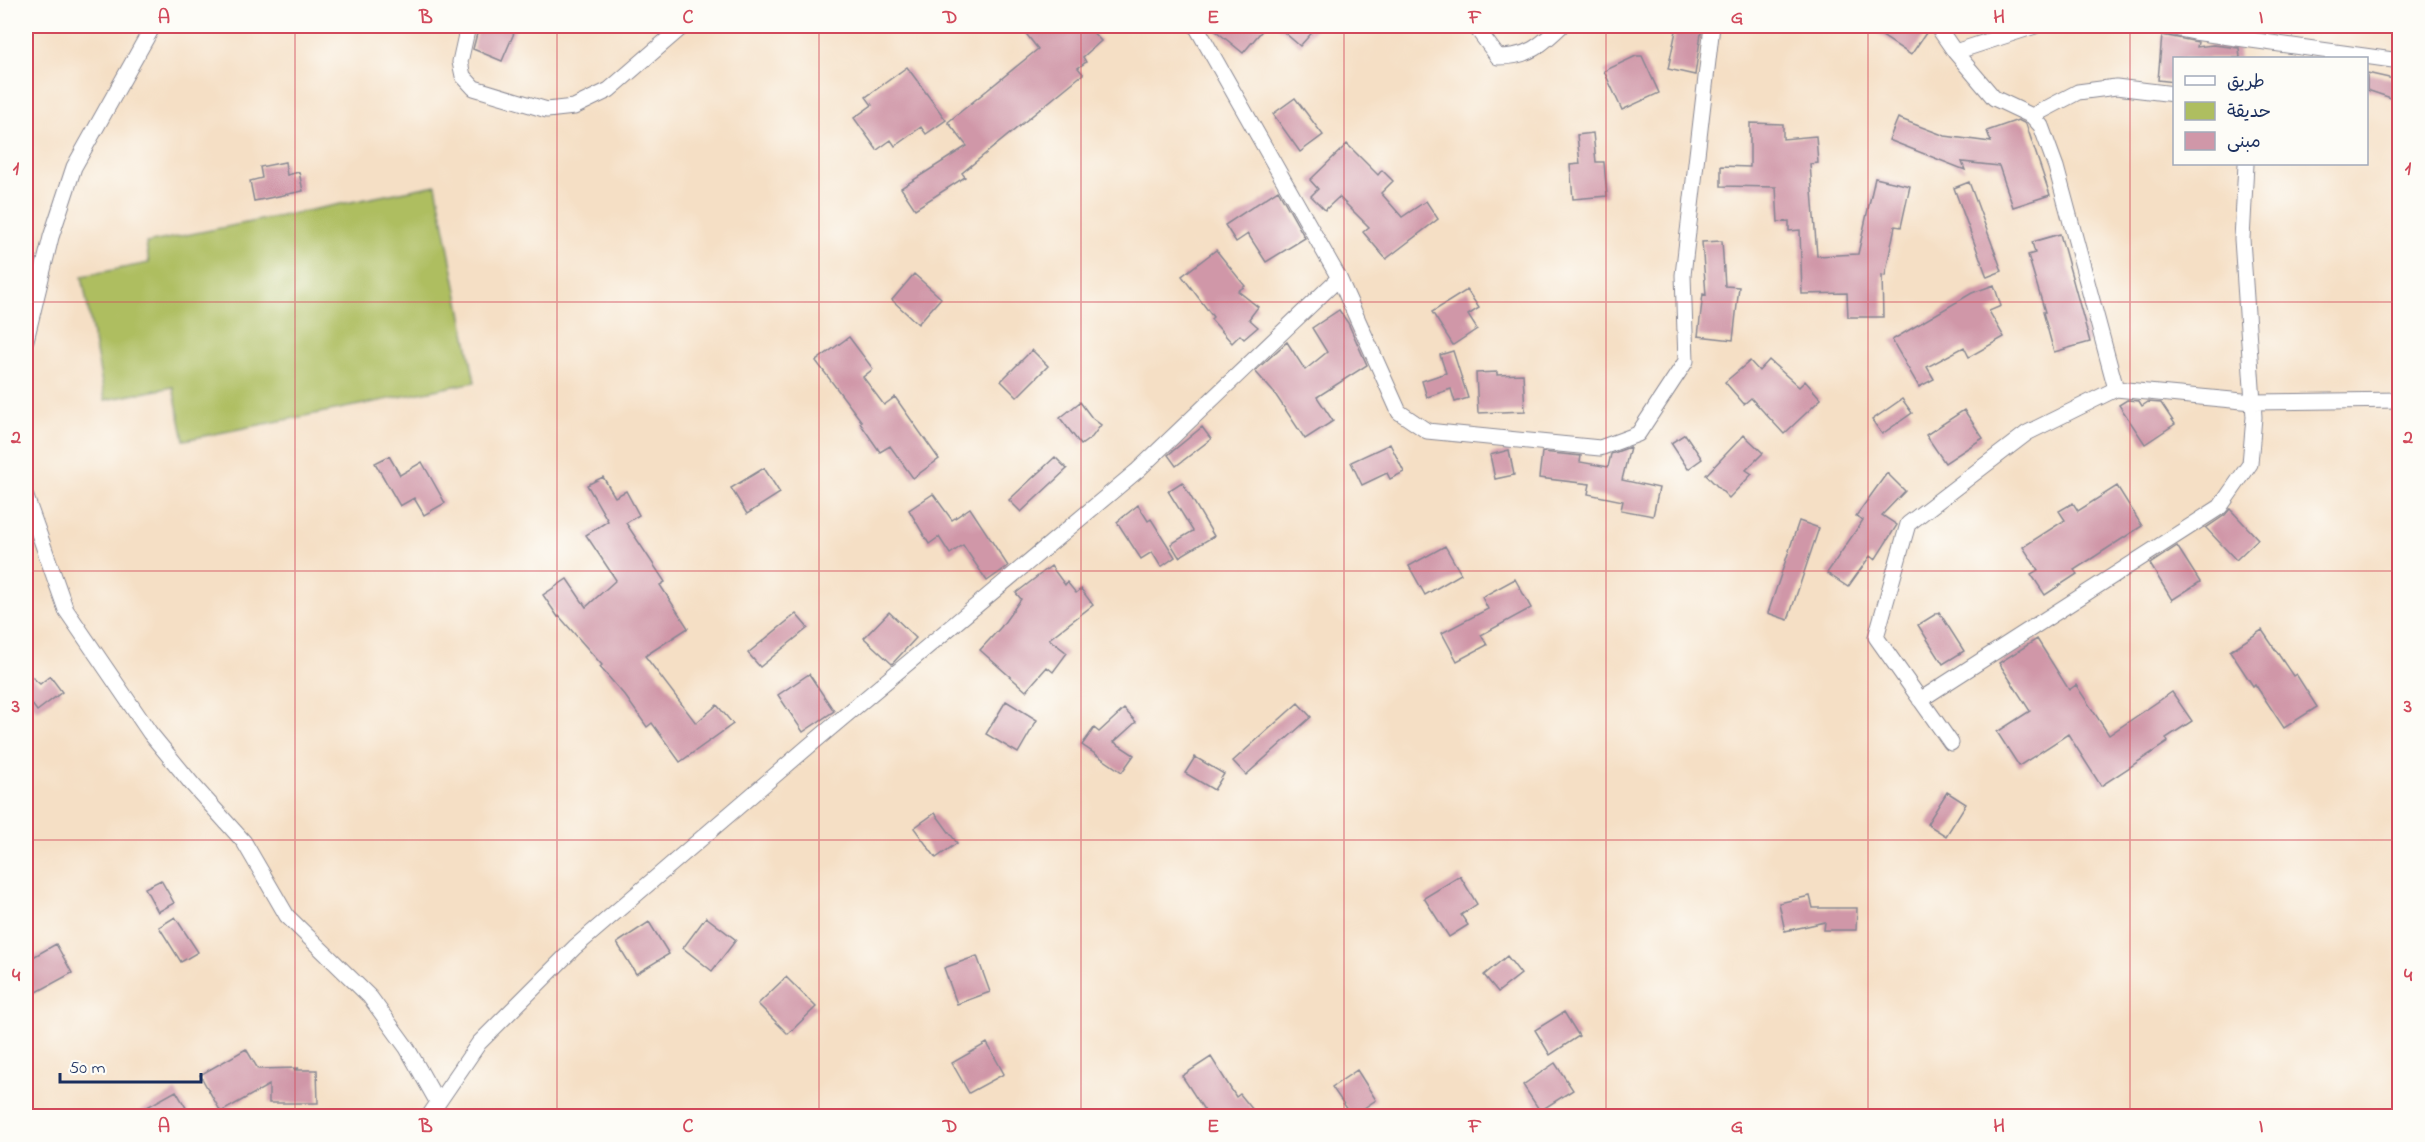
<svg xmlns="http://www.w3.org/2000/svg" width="2425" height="1142" font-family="'Indie Flower','Playpen Sans Arabic',sans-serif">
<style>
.green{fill:#aebe60;stroke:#64765f;stroke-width:1.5}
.building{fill:#d097a8}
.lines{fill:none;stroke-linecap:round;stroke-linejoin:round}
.minor-casing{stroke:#888792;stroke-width:17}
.minor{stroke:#fff;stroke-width:15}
.grid{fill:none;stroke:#d1495b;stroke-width:1.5;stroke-opacity:0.55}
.neatline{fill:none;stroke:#d1495b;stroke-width:2}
.grid-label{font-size:20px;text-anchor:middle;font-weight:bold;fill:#d1495b}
</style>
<rect width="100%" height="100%" fill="#fdfcf7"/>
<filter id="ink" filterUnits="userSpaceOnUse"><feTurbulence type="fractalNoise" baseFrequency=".0167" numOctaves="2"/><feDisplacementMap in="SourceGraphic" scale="12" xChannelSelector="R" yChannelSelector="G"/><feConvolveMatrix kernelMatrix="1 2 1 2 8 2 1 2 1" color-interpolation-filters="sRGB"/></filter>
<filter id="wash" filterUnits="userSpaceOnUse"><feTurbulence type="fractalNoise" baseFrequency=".008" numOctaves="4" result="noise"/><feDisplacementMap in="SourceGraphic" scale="24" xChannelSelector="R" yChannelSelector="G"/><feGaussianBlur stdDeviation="1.35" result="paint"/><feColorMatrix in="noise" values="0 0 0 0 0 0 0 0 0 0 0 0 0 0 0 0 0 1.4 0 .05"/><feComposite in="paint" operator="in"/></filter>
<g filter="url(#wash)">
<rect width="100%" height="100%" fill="#f5dfc5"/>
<path class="green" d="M 436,185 L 475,382 L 184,440 L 173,387 L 105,400 L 82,276 L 149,263 L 146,243 Z"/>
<g id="blocks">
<path class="building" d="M 479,26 L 517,26 L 502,61 L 473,49 Z
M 1020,26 L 1087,26 L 1101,41 L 1083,57 L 1086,62 L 1078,68 L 1083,74 L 962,173 L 965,177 L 915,209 L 901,188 L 967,146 L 948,122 L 1038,49 Z
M 1210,26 L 1266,26 L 1243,53 Z
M 1277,26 L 1318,26 L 1300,46 Z
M 1677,26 L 1702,26 L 1695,75 L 1668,69 Z
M 1867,26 L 1927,26 L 1928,30 L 1911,55 Z
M 2162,35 L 2198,42 L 2197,47 L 2213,45 L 2239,48 L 2240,58 L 2175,58 L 2175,82 L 2158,80 Z
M 1636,56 L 1642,56 L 1659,93 L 1622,110 L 1604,71 Z
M 907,67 L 946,120 L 926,134 L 921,127 L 895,146 L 891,140 L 877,150 L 854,118 L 872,105 L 866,97 Z
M 2367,73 L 2398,80 L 2394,99 L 2367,90 Z
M 1295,98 L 1323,135 L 1300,152 L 1273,114 Z
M 1898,118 L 1945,136 L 1991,142 L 1987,131 L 2018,120 L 2026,124 L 2050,195 L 2013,207 L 1999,166 L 1962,162 L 1965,170 L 1889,140 Z
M 1750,123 L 1783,124 L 1783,139 L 1816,136 L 1818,163 L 1810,164 L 1817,256 L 1858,254 L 1875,178 L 1910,186 L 1901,227 L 1895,226 L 1885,276 L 1882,275 L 1883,317 L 1848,317 L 1847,293 L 1802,294 L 1800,230 L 1789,231 L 1789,221 L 1778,222 L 1776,187 L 1721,186 L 1721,166 L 1750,167 Z
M 1593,133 L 1596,162 L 1604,162 L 1607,196 L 1573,199 L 1570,165 L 1580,164 L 1577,135 Z
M 1347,144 L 1378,175 L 1382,170 L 1393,181 L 1381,193 L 1402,217 L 1426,201 L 1438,219 L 1386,259 L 1363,232 L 1369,227 L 1339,197 L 1325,210 L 1311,196 L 1318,189 L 1310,180 Z
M 285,162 L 287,175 L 299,172 L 303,191 L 254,201 L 250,181 L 262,178 L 260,167 Z
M 1969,182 L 2002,271 L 1987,277 L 1954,188 Z
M 1278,190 L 1305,238 L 1266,262 L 1248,234 L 1236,242 L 1225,225 Z
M 2060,234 L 2090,342 L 2054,352 L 2043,312 L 2045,312 L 2028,255 L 2035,253 L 2032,242 Z
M 1722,241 L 1725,286 L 1739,287 L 1733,340 L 1698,336 L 1703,294 L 1706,295 L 1702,242 Z
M 1216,250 L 1245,286 L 1238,291 L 1258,307 L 1249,319 L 1258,327 L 1244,339 L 1240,335 L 1232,343 L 1211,319 L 1213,317 L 1182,276 Z
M 914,274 L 941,298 L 918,324 L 892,300 Z
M 1994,285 L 2001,306 L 1989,311 L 2004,337 L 1969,357 L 1964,347 L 1927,367 L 1934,379 L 1919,387 L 1892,340 L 1972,293 Z
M 1467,290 L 1479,308 L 1468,315 L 1477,329 L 1453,345 L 1432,312 Z
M 1339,310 L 1348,323 L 1367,365 L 1317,397 L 1333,421 L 1305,439 L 1275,394 L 1255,371 L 1287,342 L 1305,370 L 1327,352 L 1312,328 Z
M 849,337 L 873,369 L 863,377 L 884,405 L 895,397 L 939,459 L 913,478 L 890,446 L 880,452 L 860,423 L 862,422 L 816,361 Z
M 1032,350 L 1048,366 L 1017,397 L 1001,381 Z
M 1453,351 L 1468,398 L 1455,402 L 1451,389 L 1427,397 L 1422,381 L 1446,373 L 1440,355 Z
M 1769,360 L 1799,387 L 1805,381 L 1821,399 L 1784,434 L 1751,398 L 1744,404 L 1725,382 L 1750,361 L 1759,371 Z
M 1497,372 L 1497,375 L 1523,374 L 1525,411 L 1478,413 L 1476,373 Z
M 1902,399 L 1912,413 L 1882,434 L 1872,420 Z
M 2127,400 L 2139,401 L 2142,406 L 2148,402 L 2161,403 L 2175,424 L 2145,444 L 2119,405 Z
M 1080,402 L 1092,418 L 1101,425 L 1092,437 L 1081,445 L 1060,418 Z
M 1964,410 L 1983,438 L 1945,463 L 1926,435 Z
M 1202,427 L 1211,439 L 1176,466 L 1168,455 Z
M 1685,434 L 1702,459 L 1688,469 L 1671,443 Z
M 1744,435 L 1763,453 L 1746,470 L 1752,474 L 1729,498 L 1706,475 Z
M 1390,444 L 1404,472 L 1390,479 L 1387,473 L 1362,485 L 1351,462 Z
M 1630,447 L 1622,480 L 1659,488 L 1653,516 L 1621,510 L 1623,501 L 1588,494 L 1590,484 L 1539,478 L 1542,452 L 1581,456 L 1580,462 L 1608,467 L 1611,454 Z
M 1509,450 L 1514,475 L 1495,479 L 1490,455 Z
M 389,456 L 400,475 L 422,462 L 445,503 L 424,515 L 414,498 L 400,506 L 375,463 Z
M 1055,457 L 1067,469 L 1021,512 L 1009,500 Z
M 764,468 L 780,493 L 747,514 L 731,488 Z
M 1887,473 L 1905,491 L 1882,515 L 1897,525 L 1875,560 L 1870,556 L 1848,587 L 1827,573 L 1863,520 L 1856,516 Z
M 603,477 L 615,497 L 626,491 L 639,515 L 626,523 L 665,582 L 660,585 L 688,628 L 645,656 L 696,723 L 717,705 L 733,724 L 680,762 L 652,723 L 647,727 L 626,697 L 600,667 L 602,665 L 559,616 L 558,617 L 543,595 L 567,579 L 586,607 L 616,580 L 586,535 L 608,521 L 587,485 Z
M 1182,482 L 1214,536 L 1179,557 L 1171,544 L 1193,531 L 1168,491 Z
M 2117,486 L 2142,526 L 2074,570 L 2077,574 L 2045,595 L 2031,574 L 2038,570 L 2023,547 L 2065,520 L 2059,511 L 2073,503 L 2078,511 Z
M 933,494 L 952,520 L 970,508 L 1008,566 L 987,581 L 963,545 L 950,554 L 939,537 L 929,544 L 909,510 Z
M 1138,505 L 1148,521 L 1151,519 L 1175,557 L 1161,567 L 1152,552 L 1141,559 L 1117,522 Z
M 2230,509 L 2258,539 L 2236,560 L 2206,528 L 2225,515 Z
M 1799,521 L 1819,528 L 1788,620 L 1768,613 Z
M 1445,546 L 1461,574 L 1425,595 L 1409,566 Z
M 2177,546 L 2200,582 L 2172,600 L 2150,564 Z
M 1051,566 L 1065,585 L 1067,582 L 1076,593 L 1081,589 L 1093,605 L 1049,639 L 1067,653 L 1053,672 L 1047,667 L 1026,691 L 980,650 L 1001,627 L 1021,599 L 1016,593 Z
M 1515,579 L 1531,608 L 1481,635 L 1487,645 L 1457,661 L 1442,633 L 1488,609 L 1482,597 Z
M 889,612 L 916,638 L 892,664 L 864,638 Z
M 1939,612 L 1964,651 L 1943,664 L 1918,625 Z
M 796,614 L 808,628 L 760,667 L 748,653 Z
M 2262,630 L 2293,676 L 2296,674 L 2317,707 L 2284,728 L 2255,684 L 2253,686 L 2230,651 Z
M 2037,639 L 2069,690 L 2076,685 L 2109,735 L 2172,692 L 2192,721 L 2166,738 L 2168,742 L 2101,786 L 2068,734 L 2019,766 L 1997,732 L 2030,711 L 1999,663 Z
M 26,672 L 40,684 L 50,676 L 62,692 L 37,711 L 26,696 Z
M 809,674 L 834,711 L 803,732 L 778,695 Z
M 1006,701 L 1037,720 L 1018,753 L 986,734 Z
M 1298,703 L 1311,717 L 1246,775 L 1233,761 Z
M 1124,709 L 1136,722 L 1114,742 L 1134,755 L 1122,772 L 1082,745 L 1094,728 L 1099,732 Z
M 1195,757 L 1224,774 L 1214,790 L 1185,773 Z
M 1947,792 L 1966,804 L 1946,836 L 1927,824 Z
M 935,813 L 957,843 L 936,858 L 914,828 Z
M 1460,876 L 1477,904 L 1461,915 L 1468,925 L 1449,937 L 1424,898 Z
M 161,880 L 174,903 L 158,912 L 145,888 Z
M 1810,896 L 1813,908 L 1857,908 L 1856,930 L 1824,930 L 1825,922 L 1785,931 L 1779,903 Z
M 175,917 L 198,952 L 181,962 L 159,927 Z
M 706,917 L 736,940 L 712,971 L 683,948 Z
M 649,922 L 669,954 L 636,974 L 617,943 Z
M 56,944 L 72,973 L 26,998 L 26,961 Z
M 977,956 L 990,992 L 957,1004 L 944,968 Z
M 1507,956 L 1521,974 L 1498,992 L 1484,975 Z
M 786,977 L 816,1007 L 788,1034 L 758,1004 Z
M 1564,1012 L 1579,1036 L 1550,1055 L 1535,1030 Z
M 987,1043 L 1004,1074 L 969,1093 L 952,1063 Z
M 246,1049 L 258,1069 L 299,1068 L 294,1070 L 317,1070 L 318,1103 L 269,1103 L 269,1085 L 221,1112 L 200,1075 Z
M 1211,1057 L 1236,1097 L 1240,1094 L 1258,1116 L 1208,1116 L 1182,1076 Z
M 1555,1063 L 1573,1090 L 1540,1111 L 1523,1085 Z
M 1357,1070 L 1376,1100 L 1352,1116 L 1332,1087 Z
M 176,1091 L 191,1116 L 131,1116 Z"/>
</g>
</g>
<g filter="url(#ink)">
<use href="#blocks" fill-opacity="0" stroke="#888792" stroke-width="1.5"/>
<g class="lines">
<defs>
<path id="minor" d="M 468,26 L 460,62 L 463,76 L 474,88 L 547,110 L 574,107 L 609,90 L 683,26
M 1475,26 L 1498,57 C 1528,57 1540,46 1561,26
M 1937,26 L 1955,52 L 1994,98 L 2032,116 L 2041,126 L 2056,167 L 2116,389
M 2164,26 L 2194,32 L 2400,61
M 1955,52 L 2035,26
M 2032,116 L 2078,92 L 2116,87 L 2174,94
M 1339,278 L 1399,412 L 1427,431 L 1600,448 L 1638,434 L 1686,361 L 1683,275 L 1712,26
M 26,340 L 51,237 L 74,167 L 153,26
M 26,497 L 66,610 L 150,733 L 192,784 L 244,842 L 287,916 L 370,997 L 407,1048 L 438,1103
M 1920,700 L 2220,507 L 2250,464 L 2254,417 L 2242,239 L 2246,164
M 1951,743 L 1876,637 L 1908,524 L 2027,433 L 2116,389 L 2253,402 L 2400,400
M 429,1116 L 479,1043 L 575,947 L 809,746 L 1138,470 L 1339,278 L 1196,26"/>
</defs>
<use href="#minor" class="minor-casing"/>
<use href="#minor" class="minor"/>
</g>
</g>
<path class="grid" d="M 295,26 L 295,1116M 557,26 L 557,1116M 819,26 L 819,1116M 1081,26 L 1081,1116M 1344,26 L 1344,1116M 1606,26 L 1606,1116M 1868,26 L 1868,1116M 2130,26 L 2130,1116M 26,302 L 2400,302M 26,571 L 2400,571M 26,840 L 2400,840"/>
<rect width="2425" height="1142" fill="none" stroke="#fdfcf7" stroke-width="66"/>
<rect x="2173" y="57" width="195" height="108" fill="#fdfcf7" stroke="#a3aaba" stroke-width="1.5"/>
<rect x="2185" y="76" width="30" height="9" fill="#ffffff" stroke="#a3aaba" stroke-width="1.5"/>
<text x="2227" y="87" font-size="18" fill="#1b2f5e">طريق</text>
<rect x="2185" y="102" width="30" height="18" fill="#aebe60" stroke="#a3aaba" stroke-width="1.5"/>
<text x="2227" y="117" font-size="18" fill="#1b2f5e">حديقة</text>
<rect x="2185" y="132" width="30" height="18" fill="#d097a8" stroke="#a3aaba" stroke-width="1.5"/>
<text x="2227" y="147" font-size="18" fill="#1b2f5e">مبنى</text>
<path d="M60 1073v9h141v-9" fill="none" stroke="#1b2f5e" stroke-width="3"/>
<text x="69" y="1073" font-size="18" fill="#1b2f5e" stroke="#fdfcf7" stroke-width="4.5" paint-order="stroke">50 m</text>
<rect x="33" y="33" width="2359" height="1076" class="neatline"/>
<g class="grid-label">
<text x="164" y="23">A</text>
<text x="426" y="23">B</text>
<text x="688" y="23">C</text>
<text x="950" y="23">D</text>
<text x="1213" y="23">E</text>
<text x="1475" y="23">F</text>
<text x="1737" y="23">G</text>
<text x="1999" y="23">H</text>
<text x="2261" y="23">I</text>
<text x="16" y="174">1</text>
<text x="2408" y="174">1</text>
<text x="16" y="443">2</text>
<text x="2408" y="443">2</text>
<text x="16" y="712">3</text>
<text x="2408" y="712">3</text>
<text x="16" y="981">4</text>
<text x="2408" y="981">4</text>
<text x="164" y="1132">A</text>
<text x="426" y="1132">B</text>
<text x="688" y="1132">C</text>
<text x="950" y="1132">D</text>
<text x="1213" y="1132">E</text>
<text x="1475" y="1132">F</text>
<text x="1737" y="1132">G</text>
<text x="1999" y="1132">H</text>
<text x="2261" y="1132">I</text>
</g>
</svg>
